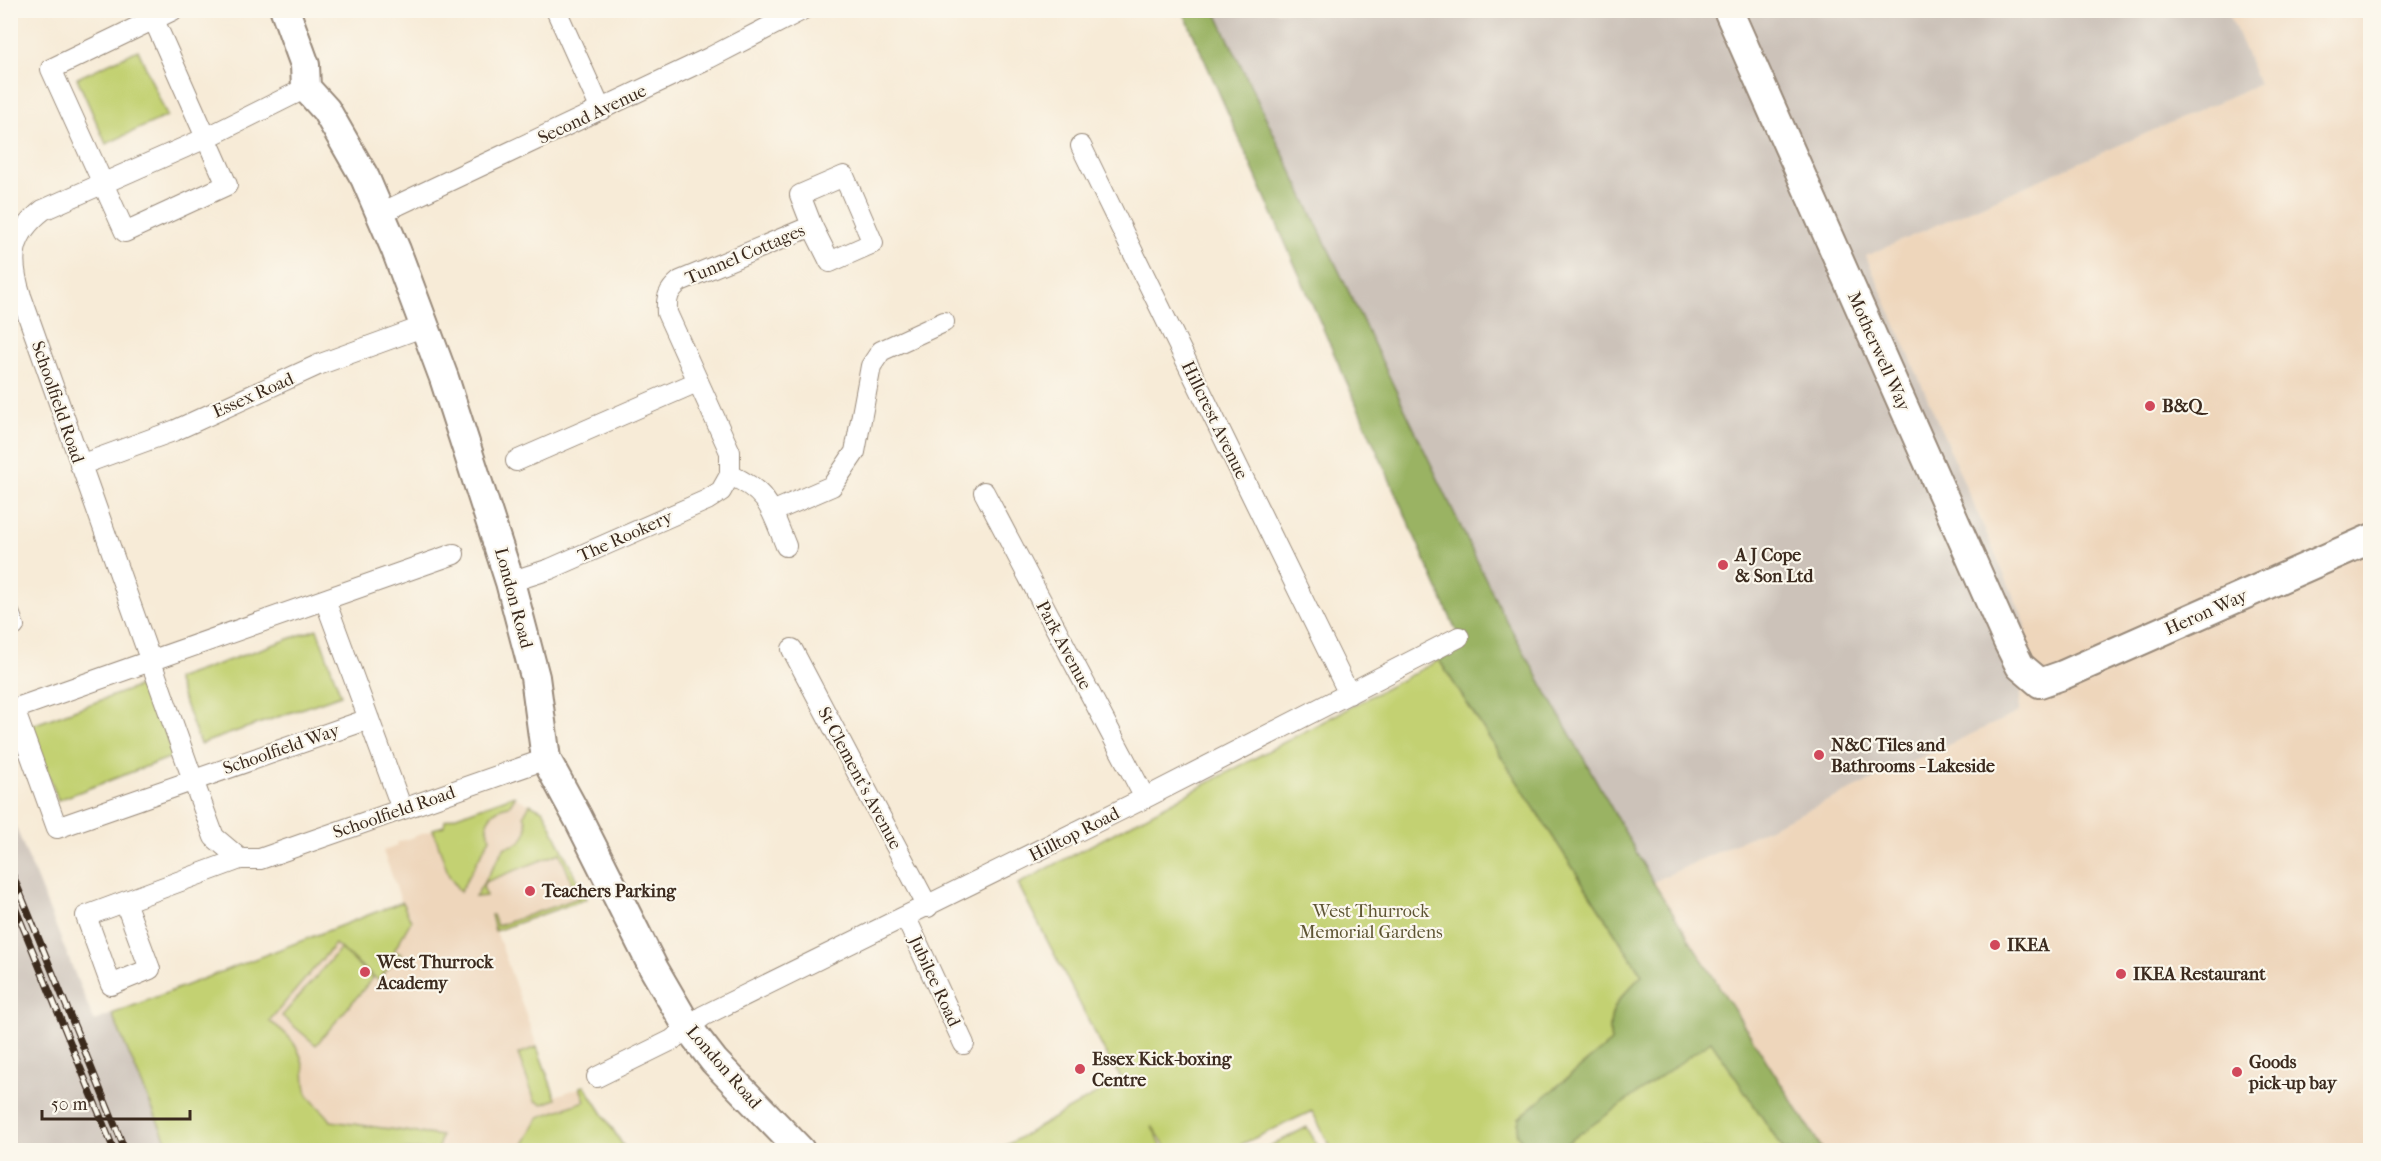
<svg xmlns="http://www.w3.org/2000/svg" width="2381" height="1161" font-family="'IM FELL French Canon',serif">
<style>
.built{fill:#eed6bb}
.industrial{fill:#ccc2b9}
.green{fill:#c3d172;stroke:#7f7e48;stroke-width:1.5}
.forest{fill:#9ab364;stroke:#6a6e41;stroke-width:1.5}
.lines{fill:none;stroke-linecap:round;stroke-linejoin:round}
.street-casing{stroke:#998a7a;stroke-width:22}
.secondary-casing{stroke:#998a7a;stroke-width:32}
.street{stroke:#fff;stroke-width:20}
.secondary{stroke:#fff;stroke-width:28}
.rail-casing{stroke:#3b2a1e;stroke-width:7}
.rail{stroke:#fbf7ec;stroke-width:4.5;stroke-dasharray:14;stroke-linecap:butt}
.poi-dot{fill:#d1495b;stroke:#fbf7ec;stroke-width:2}
.labels{text-anchor:middle;stroke-width:4.5;stroke-linejoin:round;paint-order:stroke}
.street-label{font-size:18px;fill:#3b2a1e;stroke:#fbf7ec}
.poi-label{font-size:18px;font-weight:bold;fill:#3b2a1e;stroke:#fbf7ec;text-anchor:start}
.park-label{font-size:18px;fill:#5d5433;stroke:#fbf7ec}
</style>
<rect width="100%" height="100%" fill="#fbf7ec"/>
<filter id="ink" filterUnits="userSpaceOnUse"><feTurbulence type="fractalNoise" baseFrequency=".0167" numOctaves="2"/><feDisplacementMap in="SourceGraphic" scale="12" xChannelSelector="R" yChannelSelector="G"/><feConvolveMatrix kernelMatrix="1 2 1 2 8 2 1 2 1" color-interpolation-filters="sRGB"/></filter>
<filter id="wash" filterUnits="userSpaceOnUse"><feTurbulence type="fractalNoise" baseFrequency=".008" numOctaves="4" result="noise"/><feDisplacementMap in="SourceGraphic" scale="24" xChannelSelector="R" yChannelSelector="G"/><feGaussianBlur stdDeviation="1.35" result="paint"/><feColorMatrix in="noise" values="0 0 0 0 0 0 0 0 0 0 0 0 0 0 0 0 0 1.4 0 .05"/><feComposite in="paint" operator="in"/></filter>
<g filter="url(#wash)">
<rect width="100%" height="100%" fill="#f7ebd7"/>
<path class="built" d="M 2228,11 L 2370,11 L 2370,1150 L 1823,1150 L 1653,882 L 2019,712 L 2026,625 L 1866,256 L 2259,84 Z
M 512,796 L 544,811 L 586,899 L 496,931 L 555,1096 L 585,1086 L 626,1150 L 170,1150 L 112,1014 L 402,903 L 383,851 L 397,846 L 396,843 L 444,826 L 445,820 Z"/>
<path class="industrial" d="M 1215,11 L 2228,11 L 2259,84 L 1866,256 L 2026,625 L 2019,712 L 1653,882 L 1500,608 Z
M 10,813 L 94,1021 L 112,1014 L 170,1150 L 11,1150 Z"/>
<path class="green" d="M 138,50 L 167,116 L 106,144 L 77,78 Z
M 317,629 L 341,695 L 200,744 L 176,679 Z
M 1439,660 L 1642,975 C 1620,999 1606,1006 1611,1042 L 1519,1118 L 1517,1135 L 1530,1150 L 1332,1150 L 1312,1111 L 1229,1150 L 1168,1150 L 1152,1126 L 1163,1150 L 998,1150 L 1122,1079 L 1108,1058 L 1018,884 Z
M 148,683 L 174,756 L 58,800 L 30,726 Z
M 512,796 L 515,797 L 509,806 C 491,809 482,821 490,838 L 460,892 L 449,876 L 433,829 L 444,826 L 445,820 Z
M 530,804 L 544,811 L 586,899 L 495,931 L 491,915 L 493,915 L 497,926 L 578,898 L 560,853 L 485,882 L 483,886 L 486,896 L 475,897 L 505,847 C 524,845 531,832 524,815 Z
M 402,902 L 411,921 L 394,951 L 401,954 L 378,980 L 335,944 L 269,1021 C 287,1032 301,1048 304,1069 C 305,1077 304,1085 307,1093 C 312,1104 324,1109 331,1121 L 441,1136 L 438,1150 L 170,1150 L 112,1014 Z
M 340,949 L 373,978 L 316,1045 L 282,1016 Z
M 1711,1040 L 1784,1150 L 1557,1150 Z
M 537,1047 L 556,1099 L 543,1104 L 535,1101 L 518,1054 Z
M 585,1086 L 626,1150 L 518,1150 L 523,1146 L 539,1117 L 585,1101 L 580,1087 Z
M 1307,1127 L 1320,1150 L 1263,1150 Z"/>
<path class="forest" d="M 1183,11 L 1215,11 L 1500,609 L 1653,882 L 1823,1150 L 1784,1150 L 1711,1041 L 1557,1150 L 1530,1150 L 1517,1135 L 1519,1118 L 1611,1042 C 1606,1007 1620,999 1642,975 L 1439,660 L 1466,646 L 1459,637 Z"/>
</g>
<g filter="url(#ink)">
<g class="lines">
<defs>
<path id="street" d="M 556,10 L 601,110
M 154,20 L 227,185 L 125,232 L 51,69 L 173,10
M 306,88 L 206,138 L 43,210 C 11,235 9,259 21,296 L 193,780 L 214,837 L 240,859 L 260,859 L 546,759
M 1081,146 L 1349,694
M 381,213 L 709,58 L 802,10
M 516,461 L 697,382
M 80,465 L 176,430 L 318,365 L 425,326
M 730,475 L 730,452 L 667,313 C 666,298 668,291 680,281 L 812,226 L 800,195 L 844,176 L 873,243 L 830,262 L 812,226
M 730,475 C 769,492 771,509 786,546
M 984,492 L 1145,798
M 772,512 L 832,486 L 855,452 L 871,366 L 881,351 L 944,322
M 510,582 L 550,569 L 707,500 L 721,491 L 730,475
M 325,600 L 402,809
M 10,615 L 14,626
M 792,649 L 928,907
M 369,719 L 57,828 L 14,709 L 454,554
M 125,902 L 150,969 L 111,985 L 86,916 L 240,859
M 906,918 L 964,1044
M 597,1077 L 672,1040 L 703,1016 L 1145,798 L 1459,637"/>
<path id="secondary" d="M 285,10 L 305,65 L 306,88 L 326,110 L 365,178 L 396,250 L 444,378 L 510,582 L 535,677 L 546,759 L 578,818 L 654,969 L 687,1026 L 714,1061 L 800,1150
M 1728,10 L 2008,642 L 2020,666 L 2040,683 L 2063,675 L 2370,539"/>
</defs>
<use href="#street" class="street-casing"/>
<use href="#secondary" class="secondary-casing"/>
<use href="#street" class="street"/>
<use href="#secondary" class="secondary"/>
<defs>
<path id="rail" d="M 10,868 L 125,1150
M 10,895 L 114,1150"/>
</defs>
<use href="#rail" class="rail-casing"/>
<use href="#rail" class="rail"/>
</g>
</g>
<g class="poi-dot">
<circle cx="2150" cy="406" r="6"/>
<circle cx="1723" cy="565" r="6"/>
<circle cx="1819" cy="755" r="6"/>
<circle cx="530" cy="891" r="6"/>
<circle cx="1995" cy="945" r="6"/>
<circle cx="365" cy="972" r="6"/>
<circle cx="2121" cy="974" r="6"/>
<circle cx="1080" cy="1069" r="6"/>
<circle cx="2237" cy="1072" r="6"/>
</g>
<g class="labels">
<g class="street-label">
<text transform="translate(592 114) rotate(-25)" y="6">Second Avenue</text>
<text transform="translate(745 254) rotate(-23)" y="6">Tunnel Cottages</text>
<text transform="translate(1879 351) rotate(66)" y="6">Motherwell Way</text>
<text transform="translate(253 395) rotate(-24)" y="6">Essex Road</text>
<text transform="translate(58 402) rotate(71)" y="6">Schoolfield Road</text>
<text transform="translate(1215 420) rotate(64)" y="6">Hillcrest Avenue</text>
<text transform="translate(625 536) rotate(-24)" y="6">The Rookery</text>
<text transform="translate(514 598) rotate(75)" y="6">London Road</text>
<text transform="translate(2206 612) rotate(-24)" y="6">Heron Way</text>
<text transform="translate(1064 645) rotate(62)" y="6">Park Avenue</text>
<text transform="translate(281 749) rotate(-19)" y="6">Schoolfield Way</text>
<text transform="translate(860 778) rotate(62)" y="6">St Clement's Avenue</text>
<text transform="translate(394 812) rotate(-19)" y="6">Schoolfield Road</text>
<text transform="translate(1074 834) rotate(-27)" y="6">Hilltop Road</text>
<text transform="translate(935 981) rotate(65)" y="6">Jubilee Road</text>
<text transform="translate(724 1067) rotate(49)" y="6">London Road</text>
</g>
<g class="poi-label">
<text x="2162" y="412">B&amp;Q</text>
<text x="1735" y="561">A J Cope<tspan x="1735" dy="21">&amp; Son Ltd</tspan></text>
<text x="1831" y="751">N&amp;C Tiles and<tspan x="1831" dy="21">Bathrooms - Lakeside</tspan></text>
<text x="542" y="897">Teachers Parking</text>
<text x="2007" y="951">IKEA</text>
<text x="377" y="968">West Thurrock<tspan x="377" dy="21">Academy</tspan></text>
<text x="2133" y="980">IKEA Restaurant</text>
<text x="1092" y="1065">Essex Kick-boxing<tspan x="1092" dy="21">Centre</tspan></text>
<text x="2249" y="1068">Goods<tspan x="2249" dy="21">pick-up bay</tspan></text>
</g>
<g class="park-label">
<text x="1371" y="917">West Thurrock<tspan x="1371" dy="21">Memorial Gardens</tspan></text>
</g>
</g>
<rect width="2381" height="1161" fill="none" stroke="#fbf7ec" stroke-width="36"/>
<path d="M42 1110v9h148v-9" fill="none" stroke="#3b2a1e" stroke-width="3"/>
<text x="51" y="1110" font-size="18" fill="#3b2a1e" stroke="#fbf7ec" stroke-width="4.5" paint-order="stroke">50 m</text>
</svg>
